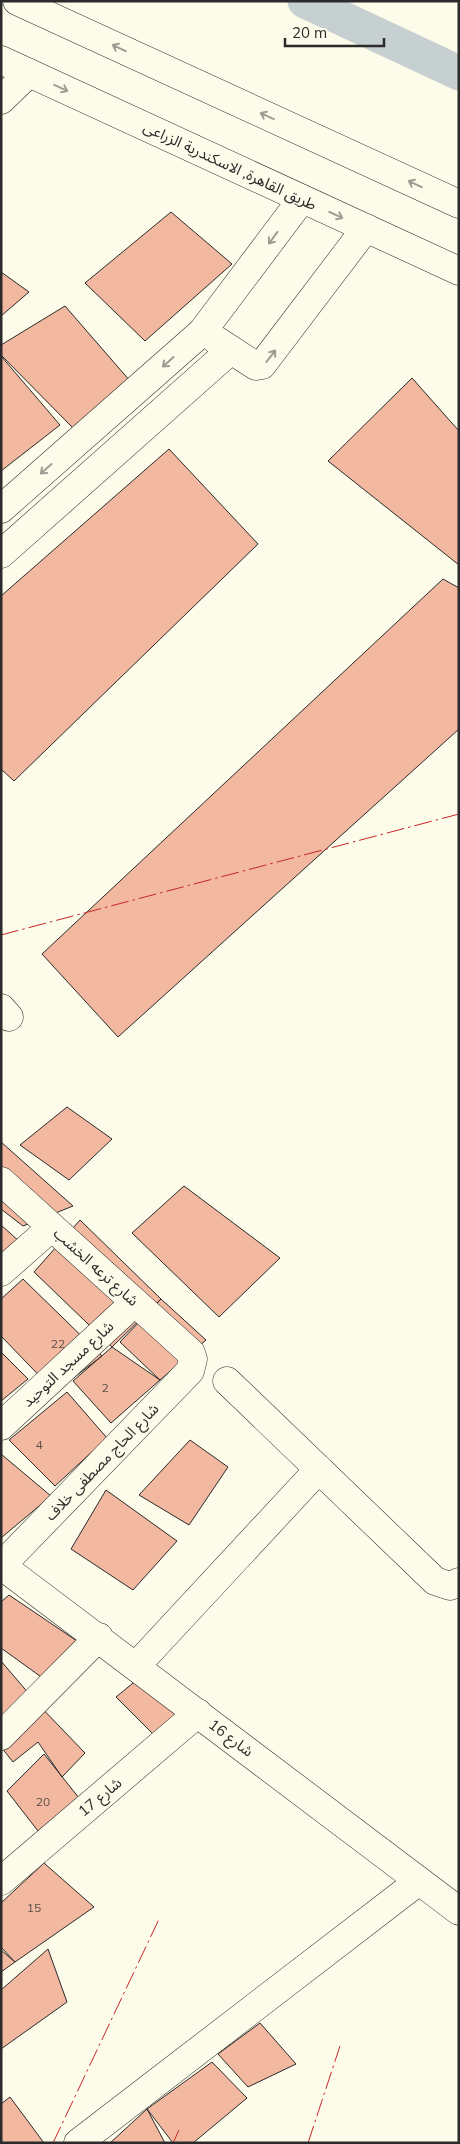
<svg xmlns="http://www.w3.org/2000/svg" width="460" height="2144" font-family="Mulish,'Noto Sans Arabic',sans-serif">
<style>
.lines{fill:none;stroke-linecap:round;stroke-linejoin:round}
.canal{stroke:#c7d0d0;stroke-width:35}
.building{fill:#f2b8a0;stroke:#2b2b2b}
.minor-casing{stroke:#2b2b2b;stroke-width:29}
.highway-casing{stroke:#2b2b2b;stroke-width:29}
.minor{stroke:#fdfbea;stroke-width:28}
.highway{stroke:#fdfbea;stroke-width:28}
.power{stroke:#c62828;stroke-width:1;stroke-dasharray:18 4 2.5 4;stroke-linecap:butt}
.oneway{stroke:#9e9d94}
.labels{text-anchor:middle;stroke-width:4;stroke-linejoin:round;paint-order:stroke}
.number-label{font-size:12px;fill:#5d4e48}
.street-label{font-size:15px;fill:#2b2b2b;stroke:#fdfbea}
</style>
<rect width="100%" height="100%" fill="#fdfbea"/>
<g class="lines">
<path class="canal" d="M 305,1 L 459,73"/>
</g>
<path class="building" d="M 171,212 L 232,264 L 145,341 L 85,283 Z
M 1,272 L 29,292 L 1,316 Z
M 65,306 L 137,389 L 73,428 L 1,355 L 1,345 Z
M 1,356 L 60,425 L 1,471 Z
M 412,378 L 459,431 L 459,565 L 328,461 Z
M 169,449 L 258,544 L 14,781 L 1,769 L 1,596 Z
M 443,579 L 459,588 L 459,729 L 118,1037 L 42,954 Z
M 67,1107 L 112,1139 L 69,1180 L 20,1145 Z
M 1,1142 L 73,1206 L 23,1226 L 1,1209 Z
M 184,1186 L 280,1258 L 219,1317 L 132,1233 Z
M 80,1220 L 161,1299 L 112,1347 L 34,1272 Z
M 1,1225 L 20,1242 L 1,1256 Z
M 23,1279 L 102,1356 L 55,1392 L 1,1336 L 1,1299 Z
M 161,1299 L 206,1340 L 160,1380 L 120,1342 Z
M 112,1347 L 160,1380 L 111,1423 L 73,1381 Z
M 1,1352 L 28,1379 L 1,1401 Z
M 67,1392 L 107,1438 L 55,1486 L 9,1440 Z
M 190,1440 L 228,1467 L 189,1525 L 139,1495 Z
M 1,1454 L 51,1496 L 1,1538 Z
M 106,1490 L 177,1541 L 133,1590 L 71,1549 Z
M 9,1595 L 77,1641 L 44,1679 L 1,1648 L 1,1602 Z
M 1,1661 L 36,1702 L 1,1720 Z
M 138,1679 L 187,1704 L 153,1734 L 116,1697 Z
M 36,1702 L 85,1753 L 62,1777 L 38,1742 L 13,1762 L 1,1747 Z
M 44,1754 L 79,1798 L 38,1831 L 7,1791 Z
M 44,1863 L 94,1907 L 15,1962 L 1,1947 L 1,1903 Z
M 48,1949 L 67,2002 L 1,2049 L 1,1990 Z
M 1,1950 L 15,1962 L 1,1972 Z
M 260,2023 L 296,2064 L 248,2087 L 218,2054 Z
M 212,2062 L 247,2098 L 193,2143 L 173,2143 L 147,2109 Z
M 10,2097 L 44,2143 L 1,2143 L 1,2104 Z
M 147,2109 L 165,2143 L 110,2143 Z"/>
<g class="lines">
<defs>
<path id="minor" d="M 1,100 L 29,73
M 216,340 L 256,366 L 262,365 L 366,228
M 1,509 L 202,332 L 302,199
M 1,554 L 231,350
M 1,1008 L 9,1017
M 1,1181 L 191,1353 L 193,1359 L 190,1371 L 1,1566
M 1,1272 L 52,1227
M 227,1381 L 435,1581 L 450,1586 L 459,1582
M 1,1426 L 135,1302
M 2,1566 L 459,1911
M 136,1666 L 319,1469
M 1,1736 L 99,1637
M 1,1881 L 198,1713
M 78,2143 L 419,1881"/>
<path id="highway" d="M 17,1 L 459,204
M 1,60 L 459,271"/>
</defs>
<use href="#minor" class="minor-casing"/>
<use href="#highway" class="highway-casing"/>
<use href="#minor" class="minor"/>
<use href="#highway" class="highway"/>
<path class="power" d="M 1,935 L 459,814
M 53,2143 L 160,1917
M 173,2143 L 179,2130
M 308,2143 L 340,2046"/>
</g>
<defs><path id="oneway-shaft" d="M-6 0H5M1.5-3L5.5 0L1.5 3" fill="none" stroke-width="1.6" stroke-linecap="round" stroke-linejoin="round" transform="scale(1.25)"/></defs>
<g class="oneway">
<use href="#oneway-shaft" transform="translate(119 48) rotate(-155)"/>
<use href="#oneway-shaft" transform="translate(61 88) rotate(25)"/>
<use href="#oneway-shaft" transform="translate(267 116) rotate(-155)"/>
<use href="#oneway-shaft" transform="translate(415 184) rotate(-155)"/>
<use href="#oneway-shaft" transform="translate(336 215) rotate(25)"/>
<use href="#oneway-shaft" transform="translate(273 238) rotate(126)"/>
<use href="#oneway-shaft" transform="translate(271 356) rotate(-52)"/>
<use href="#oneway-shaft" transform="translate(168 362) rotate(138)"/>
<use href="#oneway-shaft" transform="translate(46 469) rotate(139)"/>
</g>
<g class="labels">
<g class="number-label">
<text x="58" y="1348">22</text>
<text x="105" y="1392">2</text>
<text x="39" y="1449">4</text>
<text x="43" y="1806">20</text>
<text x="34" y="1912">15</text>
</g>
<g class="street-label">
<text transform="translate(230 166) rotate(25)" y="5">طريق القاهرة, الاسكندرية الزراعى</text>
<text transform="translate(96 1267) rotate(42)" y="5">شارع ترعه الخشب</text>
<text transform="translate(68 1364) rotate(-43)" y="5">شارع مسجد التوحيد</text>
<text transform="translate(102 1462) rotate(-46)" y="5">شارع الحاج مصطفى خلاف</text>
<text transform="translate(231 1738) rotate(37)" y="5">شارع 16</text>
<text transform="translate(100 1797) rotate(-40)" y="5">شارع 17</text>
</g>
</g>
<rect width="460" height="2144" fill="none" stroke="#2b2b2b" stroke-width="5"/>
<path d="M285 38v8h99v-8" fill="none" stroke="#2b2b2b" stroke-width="2.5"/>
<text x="292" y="38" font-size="15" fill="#2b2b2b" stroke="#fdfbea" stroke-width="4" paint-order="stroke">20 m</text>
</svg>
